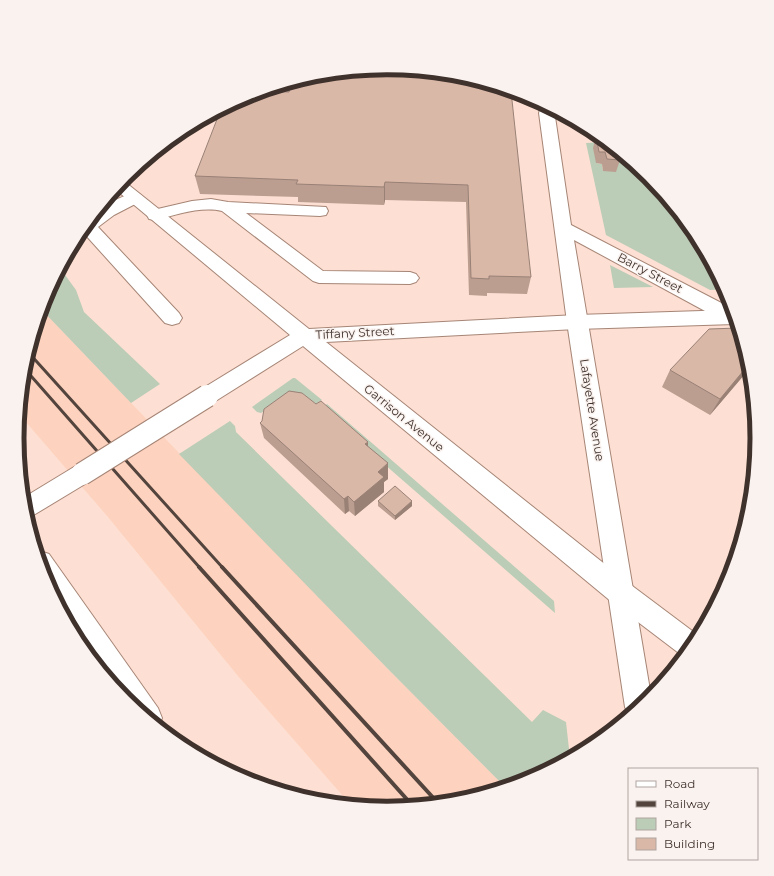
<svg xmlns="http://www.w3.org/2000/svg" width="774" height="876" font-family="Montserrat,sans-serif">
<style>
.built{fill:#fdd2be}
.green{fill:#bbccb7}
.lines{fill:none;stroke-linecap:round;stroke-linejoin:round}
.minor-casing{stroke:#a68576;stroke-width:2}
.major-casing{stroke:#a68576;stroke-width:2}
.highway-casing{stroke:#a68576;stroke-width:2}
.minor{fill:#fff;fill-rule:evenodd}
.major{fill:#fff;fill-rule:evenodd}
.highway{fill:#fff;fill-rule:evenodd}
.rail-far1{stroke:#53443d;stroke-width:3}
.rail{stroke:#53443d;stroke-width:4}
.major-bridge-casing{stroke:#a68576;stroke-width:24;stroke-linecap:butt}
.major-bridge{stroke:#fff;stroke-width:22}
.wall{fill:#bb9e90}
.shaded-wall{fill:#998176}
.building{fill:#dab8a8;stroke:#998176}
.labels{text-anchor:middle;stroke-width:3;stroke-linejoin:round;paint-order:stroke}
.street-label{font-size:12px;fill:#3f312b;stroke:#faf2ef}
.rim{fill:none;stroke:#3f312b;stroke-width:5}
</style>
<rect width="100%" height="100%" fill="#fde0d3"/>
<path class="built" d="M 41,309 L 180,454 L 386,667 L 505,787 L 459,801 L 387,808 L 350,804 L 238,676 L 108,517 L 19,414 L 24,366 Z"/>
<path class="green" d="M 607,142 L 596,163 L 602,164 L 603,171 L 613,158 L 631,162 L 649,177 L 695,233 L 725,289 L 710,290 L 606,235 L 586,143 Z
M 610,265 L 653,287 L 614,288 Z
M 60,268 L 76,290 L 84,312 L 160,384 L 131,403 L 41,309 L 45,296 Z
M 293,378 L 295,378 L 322,400 L 316,404 L 302,393 L 285,397 L 261,413 L 257,412 L 252,407 Z
M 327,404 L 554,601 L 555,613 L 321,409 Z
M 230,421 L 235,426 L 236,432 L 532,722 L 543,710 L 566,722 L 570,758 L 528,780 L 505,787 L 386,667 L 179,454 Z"/>
<g class="lines">
<defs>
<path id="minor" d="M 542,103 L 554,110 L 571,225 L 733,309 L 738,325 L 729,324 L 574,240 L 651,696 L 629,716 L 625,707 L 567,322 L 539,113 Z
M 135,193 L 141,195 L 143,198 L 141,201 L 114,215 L 98,227 L 179,313 L 182,318 L 179,323 L 172,325 L 165,323 L 81,230 C 97,211 110,199 135,193 Z
M 211,199 L 228,202 L 326,207 L 328,211 L 326,215 L 320,216 L 246,213 L 323,271 L 410,272 L 416,274 L 419,278 L 416,282 L 410,284 L 319,283 L 313,281 L 222,211 C 200,206 176,215 155,220 L 149,219 L 147,215 L 149,211 L 192,201 Z"/>
<path id="major" d="M 122,181 L 125,182 L 309,329 L 577,315 L 733,310 L 737,323 L 735,324 L 577,329 L 326,342 L 631,585 L 699,636 L 684,657 L 613,603 L 303,346 L 214,402 L 207,404 L 200,402 L 196,396 L 200,390 L 290,335 L 115,189 Z
M 82,464 L 90,467 L 93,474 L 90,481 L 27,519 L 23,498 L 74,467 Z"/>
<path id="highway" d="M 40,551 L 49,554 L 158,708 L 162,718 L 159,727 L 125,699 L 87,653 L 74,633 L 45,579 L 37,552 Z"/>
</defs>
<use href="#minor" class="minor-casing"/>
<use href="#major" class="major-casing"/>
<use href="#highway" class="highway-casing"/>
<use href="#minor" class="minor"/>
<use href="#major" class="major"/>
<use href="#highway" class="highway"/>
<path class="rail-far1" d="M 28,352 L 223,568
M 24,368 L 200,568"/>
<path class="rail" d="M 199,567 L 412,805
M 222,567 L 438,803"/>
<defs>
<path id="major-bridge" d="M 82,474 L 207,396"/>
</defs>
<use href="#major-bridge" class="major-bridge-casing"/>
<use href="#major-bridge" class="major-bridge"/>
</g>
<path class="wall" d="M 315,75 L 459,75 L 531,277 L 527,294 L 487,293 L 487,296 L 469,295 L 466,202 L 385,200 L 384,205 L 298,202 L 298,197 L 200,194 L 195,176 L 276,92 L 275,87 Z
M 596,136 L 620,160 L 616,172 L 603,171 L 602,164 L 596,163 L 593,148 Z
M 750,366 L 750,368 L 710,415 L 662,387 L 670,370 Z
M 316,404 L 368,442 L 368,446 L 388,479 L 384,482 L 384,492 L 355,516 L 349,511 L 345,514 L 264,438 L 260,423 Z
M 378,501 L 412,501 L 412,506 L 395,520 L 378,506 Z"/>
<path class="shaded-wall" d="M 206,117 L 207,124 L 170,140 L 182,130 Z
M 385,182 L 385,200 L 384,205 L 384,187 Z
M 749,364 L 750,368 L 710,415 L 720,399 Z
M 368,442 L 368,457 L 365,444 Z
M 388,463 L 388,479 L 384,482 L 384,492 L 355,516 L 354,502 L 378,472 Z
M 348,496 L 349,511 L 345,514 L 344,499 Z
M 412,501 L 412,506 L 395,520 L 395,516 Z"/>
<path class="building" d="M 387,68 L 459,75 L 511,91 L 531,277 L 489,276 L 489,279 L 471,278 L 468,185 L 385,182 L 384,187 L 296,184 L 298,180 L 195,176 L 221,109 L 246,96 L 261,91 L 289,92 L 291,86 L 280,86 L 315,75 Z
M 596,136 L 600,136 L 617,151 L 620,160 L 607,159 L 605,152 L 599,152 Z
M 738,328 L 749,364 L 720,399 L 670,370 L 709,329 Z
M 289,391 L 302,393 L 316,404 L 321,401 L 368,442 L 365,444 L 388,463 L 378,472 L 384,477 L 354,502 L 348,496 L 344,499 L 260,423 L 262,421 L 264,409 Z
M 395,486 L 412,501 L 395,516 L 378,501 Z"/>
<g class="labels">
<g class="street-label">
<text transform="translate(650 273) rotate(28)" y="4">Barry Street</text>
<text transform="translate(355 333) rotate(-3)" y="4">Tiffany Street</text>
<text transform="translate(592 410) rotate(81)" y="4">Lafayette Avenue</text>
<text transform="translate(404 418) rotate(39)" y="4">Garrison Avenue</text>
</g>
</g>
<path d="M0 0H774V876H0ZM24 438a363 363 0 1 1 726 0a363 363 0 1 1-726 0Z" fill="#faf2ef" fill-rule="evenodd"/>
<path class="rim" d="M24 438a363 363 0 1 1 726 0a363 363 0 1 1-726 0Z"/>
<rect x="628" y="768" width="130" height="92" fill="#faf2ef" stroke="#afa5a1"/>
<rect x="636" y="781" width="20" height="6" fill="#ffffff" stroke="#afa5a1"/>
<text x="664" y="788" font-size="12" fill="#3f312b">Road</text>
<rect x="636" y="801" width="20" height="6" fill="#53443d" stroke="#afa5a1"/>
<text x="664" y="808" font-size="12" fill="#3f312b">Railway</text>
<rect x="636" y="818" width="20" height="12" fill="#bbccb7" stroke="#afa5a1"/>
<text x="664" y="828" font-size="12" fill="#3f312b">Park</text>
<rect x="636" y="838" width="20" height="12" fill="#dab8a8" stroke="#afa5a1"/>
<text x="664" y="848" font-size="12" fill="#3f312b">Building</text>
</svg>
